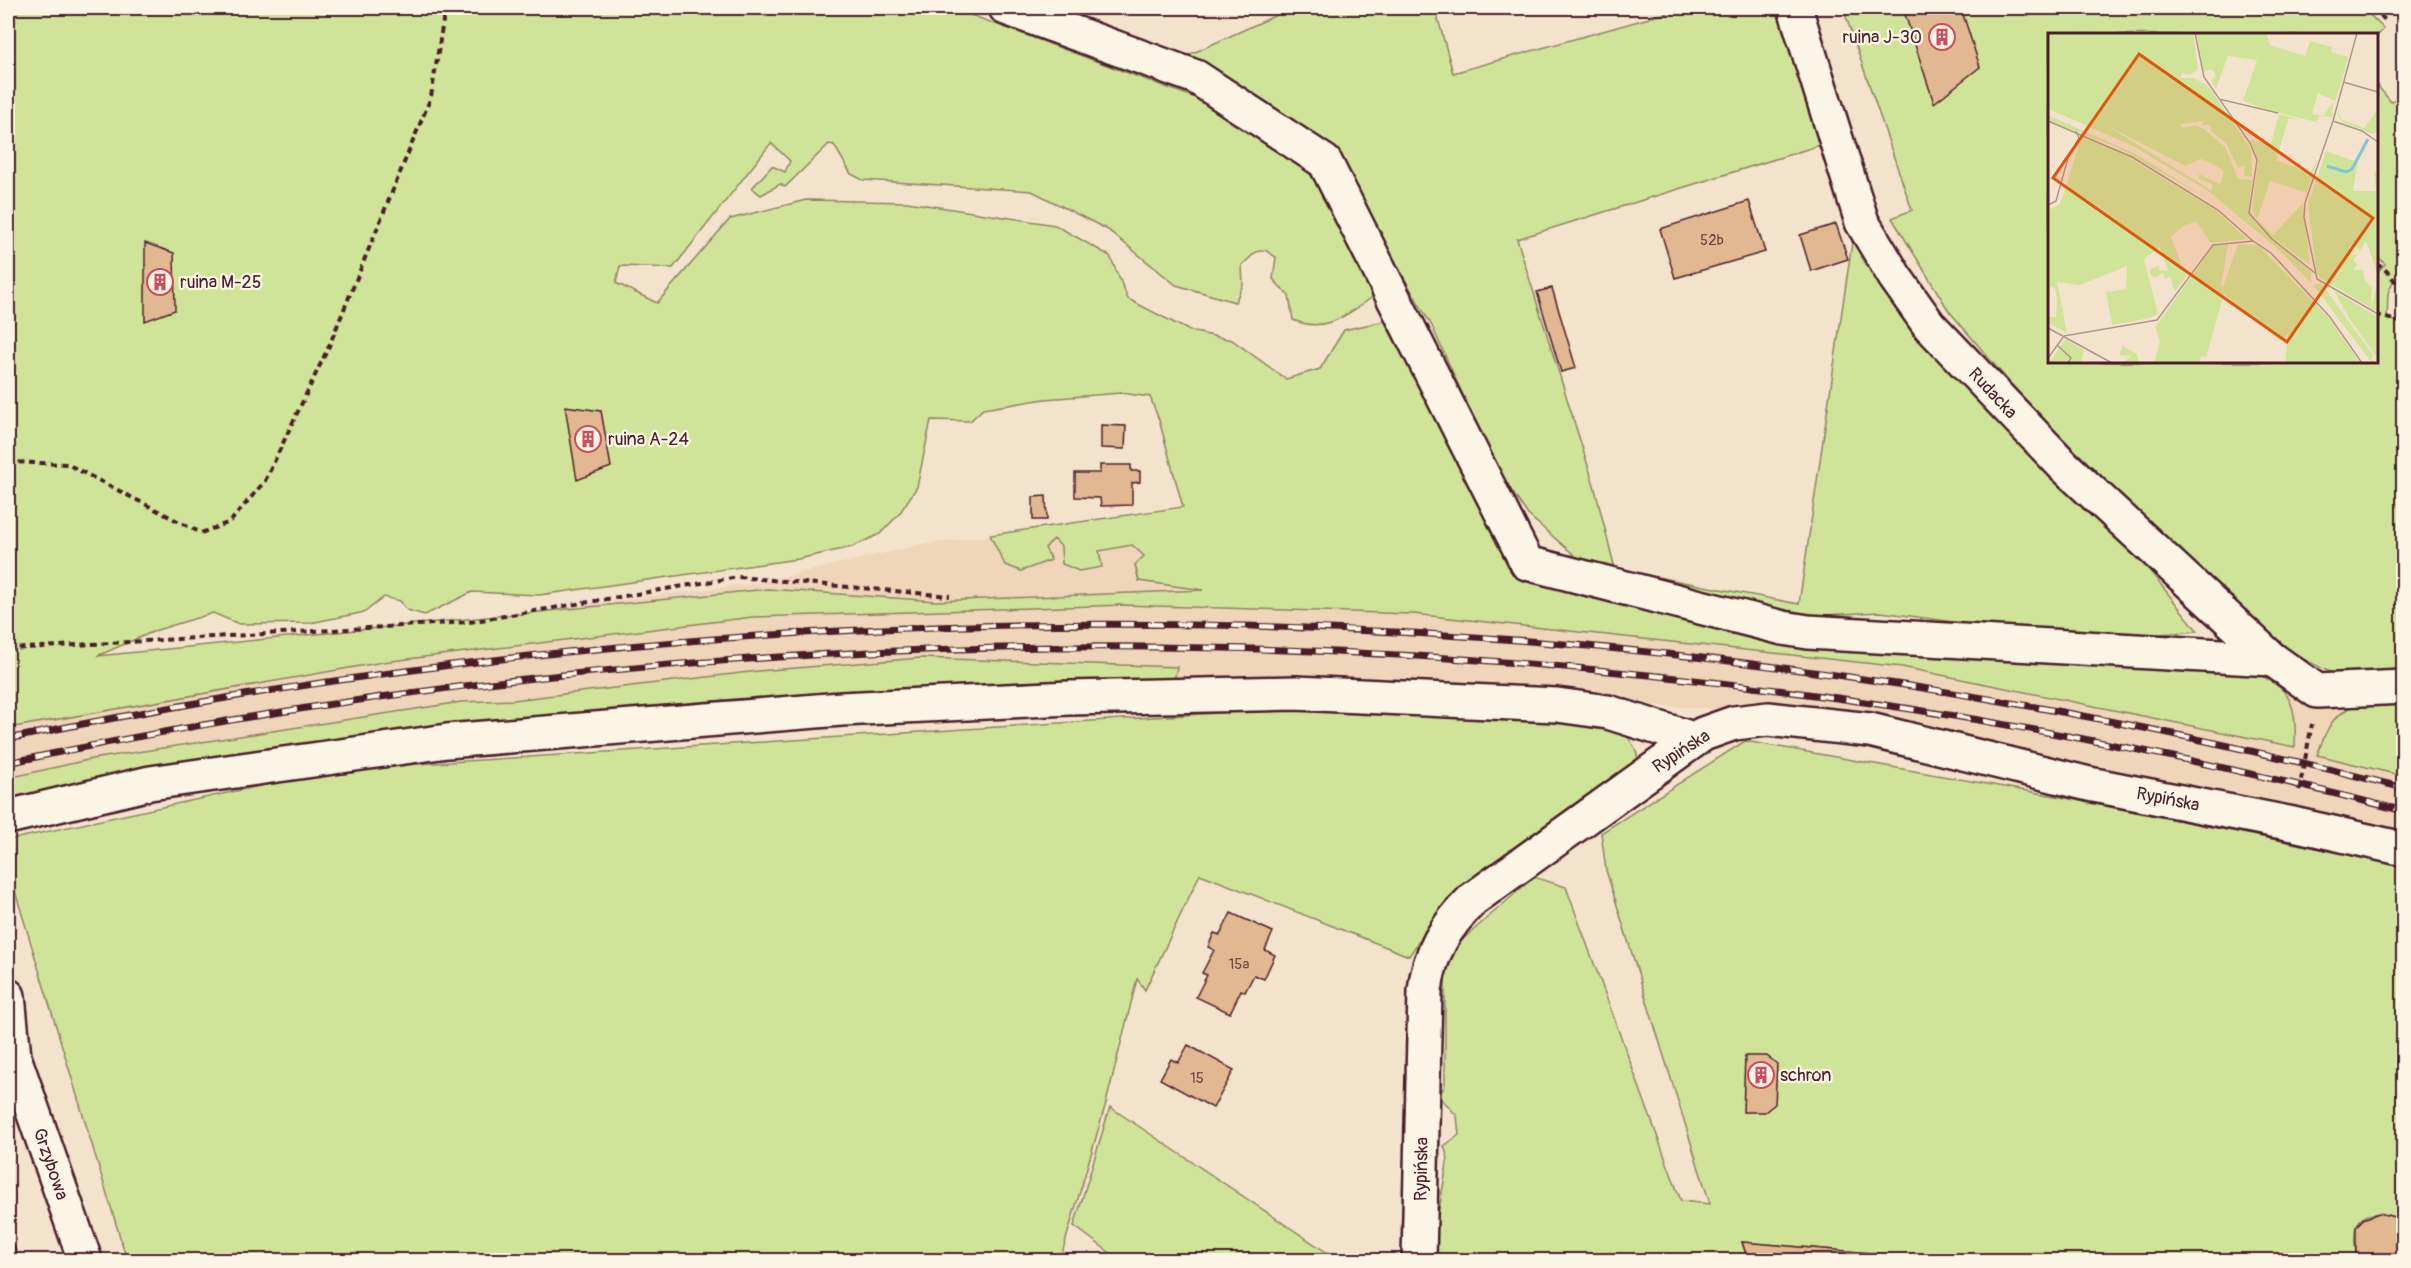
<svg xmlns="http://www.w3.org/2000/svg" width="2411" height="1268" viewBox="0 0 2411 1268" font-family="Pangolin,sans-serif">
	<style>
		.built { fill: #efd6bb }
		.green { fill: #d0e499; stroke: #8d8262; stroke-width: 1.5; fill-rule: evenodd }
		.building { fill: #e2b892; stroke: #4a1f2b; stroke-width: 1.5 }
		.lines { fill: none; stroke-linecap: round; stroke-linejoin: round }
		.minor-casing { stroke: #4a1f2b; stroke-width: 38 }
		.path { stroke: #4a1f2b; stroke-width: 4; stroke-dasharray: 6 4.5; stroke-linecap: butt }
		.minor { stroke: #fcf5e5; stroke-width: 33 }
		.rail-casing { stroke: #4a1f2b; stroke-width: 7 }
		.rail { stroke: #fcf5e5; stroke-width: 4.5; stroke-dasharray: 14; stroke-linecap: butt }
		.labels { text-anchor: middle; stroke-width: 4.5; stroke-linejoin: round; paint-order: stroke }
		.number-label { font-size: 15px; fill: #704545 }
		.poi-label { font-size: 18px; fill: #4a1f2b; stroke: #fcf5e5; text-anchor: start }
		.street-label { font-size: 18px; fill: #4a1f2b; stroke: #fcf5e5 }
		.inset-river { fill: none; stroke: #7ac8d8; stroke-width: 3 }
		.inset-road { fill: none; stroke: #b0958c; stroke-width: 1.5 }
		.view { fill: #e0560e; fill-opacity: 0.15; stroke: #e0560e; stroke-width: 3 }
		.inset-edge { fill: none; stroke: #4a1f2b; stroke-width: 3 }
	</style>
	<rect width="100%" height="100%" fill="#f4e3cc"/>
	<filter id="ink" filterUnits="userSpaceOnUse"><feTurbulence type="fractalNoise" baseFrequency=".0167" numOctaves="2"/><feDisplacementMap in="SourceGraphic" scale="12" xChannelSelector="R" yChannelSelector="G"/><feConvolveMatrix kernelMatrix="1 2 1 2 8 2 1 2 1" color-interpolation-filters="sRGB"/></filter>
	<g filter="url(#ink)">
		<!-- built -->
		<path class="built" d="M1182,510l154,86 846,46 89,-12 61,56 71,20v206l-164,-38 -134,-81 3,-26 -363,-58h-39l-415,-29 -611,37 -672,86v-102l119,-26 422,-66 212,-27 157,-37z"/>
		<!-- green -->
		<path class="green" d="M8,8h944l284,105 74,61 51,74 13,48c-26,18 -48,38 -81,24l-4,-24 -16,-17 3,-22 -11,-7 -9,2 -14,13 1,20 -8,17 -59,-17 -68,-55 -76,-39 -169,-11 -12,-6 -17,-29 -5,-1 -44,43 -5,-3 -19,11 -9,-7 20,-22 13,6 5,-11 -19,-18 -98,125 -53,-2 -4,17 41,20 73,-84 76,-19 101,2 148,23 55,31 18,43 62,32 42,9 54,39 34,-10 24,-39 40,-9 114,209 127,72 616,64c47,21 56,29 54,81l-393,-80 -489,-53 -289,-9 -371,12 -370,45 -375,66zM1121,393l29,4 9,23 24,87 -193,28 15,30 16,6 30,-11 -6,-12 9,-9 7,7 1,18 17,7 23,-4 -3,-16 33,-6 12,11 -9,9 4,16 64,9 -267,11 -168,-12 -671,67 60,-26 56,-17 26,11 71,-1 55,-11 19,-15 16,4 7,9 18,5 47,-23 67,3 259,-36 54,-12 28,-13 19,-20 18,-27 14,-67 39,1 13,-12 62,-10z
			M1292,8h143l18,65 232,-65h102l40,135 -310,96 77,246 21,84 184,35 54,-368 288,324 57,71 -113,9 -204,-28 -97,5 -198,-52 -58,-50 -34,-50 -62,-139 -92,-158 -67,-62 -91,-48z
			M1843,8h520l21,21 -7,7 -327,-2v328h326l1,-90 8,-8 -8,-8v-171l14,17 12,-10v197l-9,-10 -6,14 -1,26 17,4 -1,351 -14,2 -59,-4 -62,-30 -101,-103 -135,-130 -83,-98 -57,-93 20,-8z
			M921,658l256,9 -4,19 -494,18 -164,15 -507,91v-32l84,-19 369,-57 52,-2 245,-29z
			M2363,700l40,2v74l-86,-21c13,-34 14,-38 46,-55z
			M1295,708l300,8c20,12 41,19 43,45l-13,17 -178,121 -38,57 -209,-82 -55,116 -8,-11 -31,124 -46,157h-933l-119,-392v-28l331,-71z
			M1745,741l310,55 348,69v360c-9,-13 -40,-18 -47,2 -3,9 0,24 0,33h-404l-210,-18 6,18h-313v-27l13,-75 -4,-12 15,-11 -2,-19 -18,-20 6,-11v-130l89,-78 32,10 115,314 29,3 -104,-334 -5,-37z
			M1110,1107l228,153h-218l-46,-34z"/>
		<!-- building -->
		<path class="building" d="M1903,8h58l19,59 -46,36z
			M1749,201l16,51 -90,26 -15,-49z
			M1836,224l12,35 -37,12 -11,-36z
			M145,243l29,10 1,57 -30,11z
			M1552,288l24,80 -15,4 -24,-80z
			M565,406l36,5 10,56 -34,13z
			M1101,425l25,1 -1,23 -24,-1z
			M1100,465h31v6h9v11l-8,1v22l-31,1 -1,-8 -25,-1v-24h25z
			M1046,496l1,24h-14v-23z
			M1231,913l42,19 -8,18 10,5 -11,24 -10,-4 -9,17 -4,-2 -11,23 -34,-16 11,-22 -5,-2 12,-23 -6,-3 6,-14 6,2z
			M1188,1045l46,25 -21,38 -53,-29 11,-20 7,4z
			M1745,1056h22l10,8 -2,40 -10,8h-22z
			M2379,1213l19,5 6,7v35h-48v-33l7,-8z
			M1742,1242l210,18h-204z
			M14,1246l5,14h-11v-12z"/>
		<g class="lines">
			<defs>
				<path id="minor" d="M1006,8l190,69 129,85 202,401 256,65 25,4 464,27
					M1795,8l67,214 33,55 34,48 134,140 209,194 45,32 87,-4
					M8,817l142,-34 297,-42 394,-32 228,-11 227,-5 261,12 51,7 85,27
					M8,996l6,61 71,203
					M1419,1260l6,-269c4,-39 21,-65 48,-92l230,-165 31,-11 34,-4 102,11 219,54 204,40 111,25"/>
			</defs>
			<!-- minor casing -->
			<use href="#minor" class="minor-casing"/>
			<!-- path -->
			<path class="path" d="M2373,8l12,12
				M2376,264c13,5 17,18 28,26
				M2376,315l24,7 4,-2
				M8,462l59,2 134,69 29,-11 35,-41 64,-135 102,-249 14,-89
				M8,649l461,-27 269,-45 212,19
				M2299,790l13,-66"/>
			<!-- minor -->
			<use href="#minor" class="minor"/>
			<defs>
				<path id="rail" d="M8,739c793,-166 1610,-154 2396,49
					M8,763c787,-169 1615,-154 2396,48"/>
			</defs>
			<!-- rail casing -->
			<use href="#rail" class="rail-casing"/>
			<!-- rail -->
			<use href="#rail" class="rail"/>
		</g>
	</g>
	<!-- icons -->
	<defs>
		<symbol id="building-ring" viewBox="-11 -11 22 22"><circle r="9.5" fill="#fcf5e5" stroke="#d1495b" stroke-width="1.5"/><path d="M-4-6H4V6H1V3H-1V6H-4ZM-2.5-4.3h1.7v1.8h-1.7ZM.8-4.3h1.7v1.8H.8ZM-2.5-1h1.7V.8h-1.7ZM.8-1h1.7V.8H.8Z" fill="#d1495b"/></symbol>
	</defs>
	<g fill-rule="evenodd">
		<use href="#building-ring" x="1927" y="22" width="30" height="30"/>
		<use href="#building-ring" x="145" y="267" width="30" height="30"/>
		<use href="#building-ring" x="573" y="424" width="30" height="30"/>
		<use href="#building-ring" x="1746" y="1060" width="30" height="30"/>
	</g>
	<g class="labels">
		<!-- number labels -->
		<g class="number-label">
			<text x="1712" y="245">52b</text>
			<text x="1239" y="969">15a</text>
			<text x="1197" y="1083">15</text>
		</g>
		<!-- poi labels -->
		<g class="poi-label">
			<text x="1922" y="43" text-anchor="end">ruina J-30</text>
			<text x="180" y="288">ruina M-25</text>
			<text x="608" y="445">ruina A-24</text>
			<text x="1780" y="1081">schron</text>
		</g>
		<!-- street labels -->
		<g class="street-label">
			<text transform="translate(1993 393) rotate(47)" y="6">Rudacka</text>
			<text transform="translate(1681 751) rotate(-33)" y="6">Rypińska</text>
			<text transform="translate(2168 799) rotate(11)" y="6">Rypińska</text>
			<text transform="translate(51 1164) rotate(71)" y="6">Grzybowa</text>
			<text transform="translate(1421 1169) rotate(-89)" y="6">Rypińska</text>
		</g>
	</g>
	<!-- overview -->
	<g transform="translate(2048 33)">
		<rect width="330" height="330" fill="#f4e3cc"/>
		<path d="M0,0h145l5,36 -8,6 -8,-2 -2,5h14l14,8 43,63 1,28 -8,-2 1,-10 -7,3 -12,-25 -15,-12 -1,-6h-10l4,-4 -24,3 2,4 13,-3 9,4 22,19 12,31 14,1 -3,28 7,15 55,49v11l-33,-34 -71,-59 -76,-45 -83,-36zM58,92l79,41 16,-7 12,5 11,7 -4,13 -21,-10v5l13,5v7zM148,0h70l4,12 35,11 5,-15 22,6 -1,5 17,5 -8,30 -5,14 -17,-8 -6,21 11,2 10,-14 -1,15 -13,-1 -3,6 -57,-14 -16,-8 14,-40 -29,-4 -12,33 -5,-9 5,-4 -4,-7 -8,3zM292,71l-2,9 4,7 22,8 14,-19v22l-6,3 -30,-12 -5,-8zM231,81l29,8 -19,-4 -13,42 34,13 8,-14 -11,34 -37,-12 -13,38 16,16 30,-32 7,62 -40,-29 -15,-19 -3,-9 6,-46 -8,-22 21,4zM0,82l88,39 72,45 -92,-52 -68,-26zM34,103l38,16 97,59 30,28 -36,4 -15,-22 -14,6 -11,10 15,39 -11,16 -5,-15 -5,2 -2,-6 -8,5 -5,-4v-5l9,-3v4l9,1 -8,-24 -16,12 14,55 -8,4 -38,7 -6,-33 20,-3 1,-23 -47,19 -23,-3 10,51 -19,-10v-13v7h8l1,-18 -2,-11 -7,-2v-76l12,-6zM278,118l32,11 -5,29h23l-2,-20 4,2v102l-12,-34 -6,10 -8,-6 -3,3 3,7 6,-1 -5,5 4,6 -4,5h10l2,10 7,7 -1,20 7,-25v30l-58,-34 -4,-7 -8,-67zM180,211l-7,42 2,1 15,-43 20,1 71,73 31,45h-75l3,-29 -8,7 -56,-47 -18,63 -5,-1 -2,7h-45l6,-22 -5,-14 59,-82zM273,250l52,72 -2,4 5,4h-4l-59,-78zM286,258l44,26v42l-27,-38zM17,306l19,11 -3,13 -31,-1zM75,313l14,8 2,9h-17l9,-7 -12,-1z" fill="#d0e499" fill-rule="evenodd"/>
		<path class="inset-river" d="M279,133l19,6 6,-3 16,-30"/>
		<path class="inset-road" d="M147,0l9,44 46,66 7,17 -8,53 23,26 43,34M309,0l-24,88 -28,82 -1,14 13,62 61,35M295,49l35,10M171,66l59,14M0,88l84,36 86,53 35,31M285,88l29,10 16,11M0,172l8,-4 12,-43 11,-20 -3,-7M0,295l64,35M16,303l93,-16 56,-75 40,-4 18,12 59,64 32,46M9,312l14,13 -3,5M0,325l16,-22"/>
		<path class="view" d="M91,21l234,164 -86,124 -234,-164z"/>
		<rect width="330" height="330" class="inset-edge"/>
	</g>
	<!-- margin -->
	<rect width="2411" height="1268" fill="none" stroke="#fcf5e5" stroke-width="30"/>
	<rect x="15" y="15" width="2381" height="1238" fill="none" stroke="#4a1f2b" stroke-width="2" filter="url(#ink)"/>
</svg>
